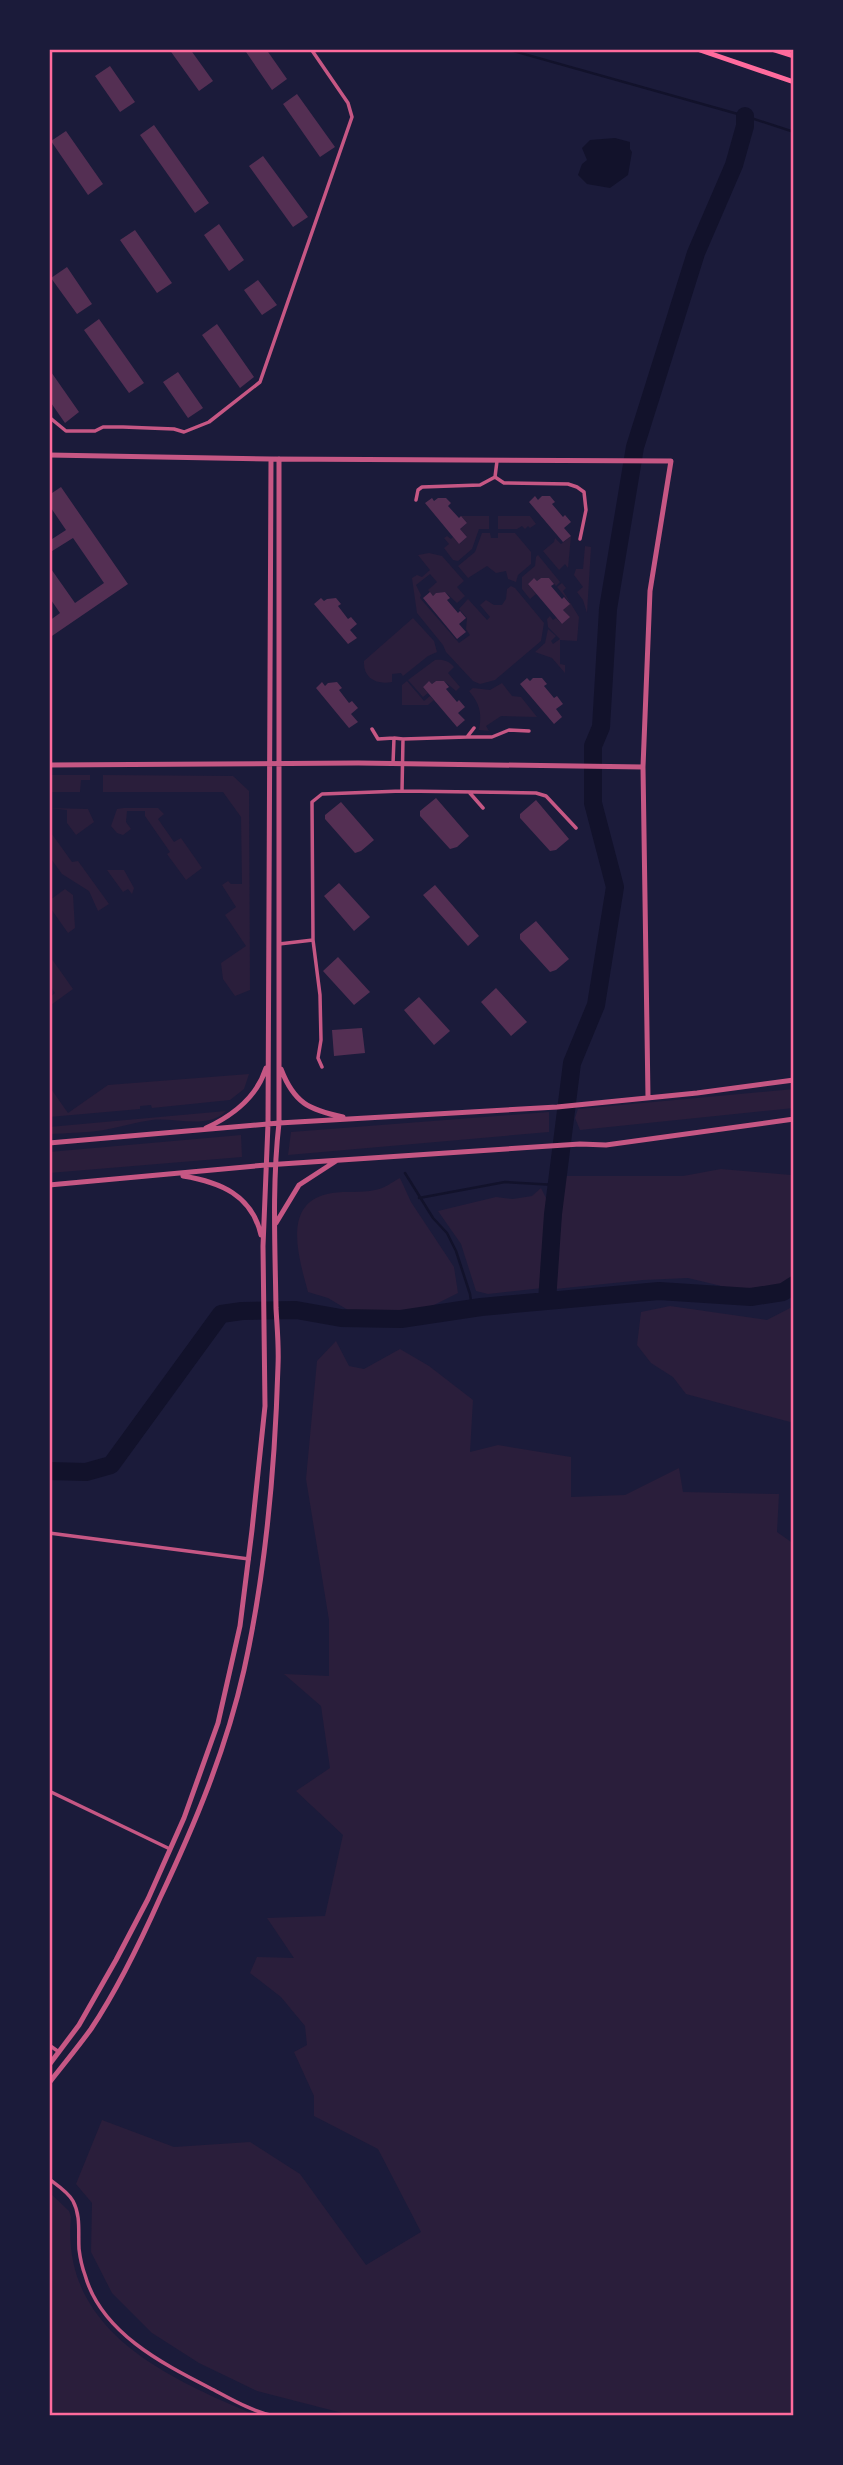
<svg xmlns="http://www.w3.org/2000/svg" width="843" height="2465" viewBox="0 0 843 2465" font-family="Cabin,sans-serif">
	<style>
		.green { fill: #2a1e3b }
		.water { fill: #12122b }
		.lines { fill: none; stroke-linecap: round; stroke-linejoin: round }
		.stream { stroke: #12122b; stroke-width: 2.5 }
		.river { stroke: #12122b; stroke-width: 18 }
		.building { fill: #542f53 }
		.minor { stroke: #c65784; stroke-width: 3.5 }
		.tertiary { stroke: #c65784; stroke-width: 5 }
		.secondary { stroke: #ff6b9d; stroke-width: 5 }
		.neatline { fill: none; stroke: #ff6b9d; stroke-width: 2.5 }
	</style>
	<rect width="100%" height="100%" fill="#1b1b3a"/>
	<!-- green -->
	<path class="green" d="M461,516h28v13h-10l-7,20 -14,12 -5,-1 -9,-12 5,-4 -5,-6 3,-2 4,3 2,-2 6,7 8,-7 -7,-8 7,-6z
		M498,516h32l6,8 -6,4 -2,-2 -3,3 -3,-3 -5,3h-19z
		M482,533h8l1,5h7v-5h17l16,19v12l-13,11 -2,7 -8,-3 -2,-8 -10,2 -9,-7 -19,12 -10,-12 17,-14z
		M571,536l-3,32 -3,-4 -6,6 -16,-19 11,-9 1,-4 6,6z
		M585,546l6,1 -4,66 -4,-13 -6,-8 6,-5 -9,-12 2,-6h7z
		M429,553l13,3 22,25 -7,6 8,9 -8,7 -12,-11 -9,1 -3,3 -5,-6 9,-8 -7,-8 -14,11 5,10 -1,3 39,45 11,-8 -4,-6 1,-11 -8,-9 9,-10 19,21 3,-3 -10,-12 6,-5 8,5h8l4,-6 1,-10 4,-3 4,2 29,35 -3,18 -46,39 -15,4 -7,-3 -27,-29 -3,-7 -26,-32 -5,-35 5,-3 5,2 8,-7 -12,-15z
		M538,555l22,27 -4,4 -7,-8h-8l-4,3 -3,-3 -6,6 8,10 -6,5 -8,-10v-12l13,-11 1,-9z
		M562,583l4,5 -3,3 16,26 -2,24 -17,-1v24l5,1v8l-13,-15 -17,-6 10,-9 3,-14 8,7 -5,5 2,3 7,-5 -12,-12 -1,-8 3,-3 3,4 3,-2 6,6 7,-7 -6,-7 7,-7 -13,-16z
		M413,618l21,23 3,11 -9,4 -25,20 -2,-3 -9,1v8c-16,3 -29,-4 -28,-21z
		M435,660c8,-1 14,1 19,7l-6,6 12,14 -4,4 -12,-10h-8l-4,3 -3,-3 -6,6 5,6 -5,4 -15,-17z
		M407,681l17,20 6,-5 4,4 -6,5h-26v-20z
		M502,683l10,13 9,1 16,20 -36,-1 -15,10 3,5 -10,-1c3,-17 1,-26 -10,-39l4,-3 17,2z
		M49,775h41v5h-9l-1,12h-31z
		M103,775l130,1 16,15 1,199 -15,6 -12,-17 -2,-16 25,-17 -21,-31 11,-8 -14,-22 6,-4 3,3h11l-1,-67 -18,-25h-120z
		M49,808l39,1 6,13 -18,13 -9,-12v-13z
		M124,808h34l6,6 -6,5 16,23 7,-4 21,30 -16,12 -19,-26 3,-2 -25,-36v-5h-18l-1,11 5,7 -8,6 -6,-2 -6,-7 6,-17z
		M49,830l23,32 6,-1 31,43 -11,7 -9,-20 -27,-17 -13,-18z
		M107,870h17l10,18 -2,6 -4,-5 -5,3z
		M65,889l8,6 2,33 -7,5 -19,-27 2,-1 -1,-5z
		M49,955l24,34 -22,16 -2,-7 6,-5 -6,-9z
		M249,1074l-5,15 -14,11 -78,8 -1,-3 -11,1v3l-91,8v-31l19,27 40,-28z
		M794,1089v19l-214,22 -5,-12 3,-9z
		M226,1111c-18,19 -52,6 -74,9 -16,2 -32,7 -48,10 -18,3 -37,3 -55,4v-7z
		M549,1112v20l-261,23 3,-23z
		M241,1135l1,22 -193,16v-21z
		M721,1169l70,6 1,9h2v94l-11,8 -49,3 -46,-11 -45,2 -88,9 10,-113h118z
		M400,1178l11,24 43,65 4,26 -38,19 -39,2 -33,-4 -20,-12 -20,-6c-9,-34 -28,-91 24,-99 14,-2 29,0 43,-3 9,-1 17,-8 25,-12z
		M541,1188l5,10 1,10 -4,80 -55,6 -12,-3 -15,-47 -23,-33 58,-14 17,2 19,-3z
		M670,1306l97,14 27,-14v117l-108,-29 -13,-17 -22,-14 -14,-18 4,-33z
		M336,1341l13,25 15,3 36,-20 29,17 44,34 -3,52 28,-7 73,12v40l54,-2 54,-27 4,24 96,2 -2,38 17,12v872h-440l-97,-25 -58,-28 -47,-30 -40,-40 -21,-41 1,-49 -16,-19 26,-64 72,27 76,-5 50,32 66,91 55,-33 -43,-83 -64,-33v-20l-20,-44 13,-7 -2,-19 -24,-29 -31,-24 7,-16 37,1 -27,-40 58,-2 18,-81 -47,-44 34,-23 -9,-62 -37,-32 45,2v-56l-23,-141 11,-118z
		M49,2192l20,19 2,6c-11,115 99,162 187,199h-209z"/>
	<!-- water -->
	<path class="water" d="M615,138l15,4v7l2,3 -4,23 -18,13 -23,-4 -9,-9 4,-11 5,-4 -5,-12 8,-8z"/>
	<g class="lines">
		<!-- stream -->
		<path class="stream" d="M506,49l239,67 49,16
			M405,1173l28,45 14,15 9,18 14,43 2,14
			M419,1198l86,-16 51,3"/>
		<!-- river -->
		<path class="river" d="M547,1301l6,-87 19,-151 24,-58 19,-118 -22,-84v-57l8,-19 7,-118 27,-162 61,-194 38,-88 11,-39v-10
			M49,1471l37,1 25,-7 110,-151 21,-3 54,-1 45,8 60,1 80,-12 178,-16 92,6 32,-5 11,-7"/>
	</g>
	<!-- building -->
	<path class="building" d="M169,49h21l23,32 -14,10z
		M244,49h22l21,30 -15,11z
		M110,66l25,36 -15,10 -25,-36z
		M297,94l38,53 -15,10 -37,-53z
		M154,125l55,78 -14,10 -55,-78z
		M66,131l37,53 -15,11 -37,-54z
		M263,156l45,61 -15,10 -44,-61z
		M219,224l25,36 -15,11 -25,-36z
		M135,230l37,53 -15,10 -37,-53z
		M67,267l25,37 -15,10 -26,-36z
		M258,280l19,25 -15,10 -18,-25z
		M99,319l45,64 -15,10 -45,-63z
		M217,324l37,53 -14,11 -38,-53z
		M49,369l30,43 -14,11 -16,-23z
		M178,372l25,36 -15,10 -25,-36z
		M61,487l67,97 -79,54v-17l11,-8 -11,-16v-31l26,37 29,-20 -31,-45 -24,15v-12l17,-11 -17,-25v-10z
		M535,496l3,4 4,-4h8l5,6 -3,2 11,13 2,-2 6,7 -7,6 7,8 -8,6 -34,-40z
		M432,498l2,3 4,-3h8l5,5 -3,3 11,12 2,-2 6,7 -7,6 7,8 -8,7 -34,-41z
		M534,578l3,3 4,-3h8l5,6 -3,2 11,13 2,-2 6,7 -7,6 7,7 -8,7 -34,-40z
		M430,592l3,4 3,-3 9,-1 5,6 -3,2 11,13 2,-2 6,7 -7,6 7,8 -9,7 -34,-41z
		M321,598l3,3 3,-2 9,-1 5,6 -3,2 10,13 3,-2 6,7 -7,6 7,8 -9,6 -34,-40z
		M527,678l3,3 3,-3h9l5,6 -3,2 10,12 3,-2 6,8 -7,5 6,8 -8,7 -34,-40z
		M429,681l3,3 4,-3h8l5,6 -3,2 11,13 2,-2 6,7 -7,6 7,7 -8,7 -34,-40z
		M322,682l3,4 3,-3 9,-1 5,6 -3,2 10,13 3,-2 6,7 -7,6 7,8 -9,6 -33,-40z
		M436,798l33,38 -12,11 -7,2 -30,-33v-5z
		M536,800l33,39 -13,11 -6,1 -30,-33v-4z
		M341,802l33,38 -13,11 -6,2 -30,-34v-4z
		M339,883l31,34 -16,14 -30,-35z
		M435,885l44,51 -11,10 -45,-51z
		M536,921l33,38 -13,11 -6,2 -30,-33v-5z
		M338,957l32,35 -16,13 -31,-34z
		M496,988l31,34 -16,14 -30,-34z
		M419,997l31,34 -16,14 -30,-35z
		M362,1028l3,25 -31,3 -2,-26z"/>
	<g class="lines">
		<!-- minor -->
		<path class="minor" d="M49,417l17,14h29l8,-4h20l51,2 10,3 25,-10 51,-40 92,-265 -4,-14 -37,-54
			M497,461l-2,16 9,6 64,1 9,3 7,5 2,18 -6,29
			M416,500l2,-10 4,-3 58,-2 15,-8
			M372,729l6,10 16,-1
			M467,737h25l17,-7 20,1
			M403,739l64,-2 7,-9
			M402,791l134,2 10,3 30,32
			M469,792l14,16
			M313,940l-1,-138 10,-8 80,-3 1,-52 -9,-1 -1,26
			M279,944l34,-4 7,55 1,45 -3,18 4,9
			M49,1533l200,26
			M49,1791l121,58
			M49,2045l10,7
			M49,2179c8,6 19,13 24,22 8,15 5,31 6,48 1,8 3,18 6,26 16,57 76,88 125,113 21,11 41,23 64,28"/>
		<!-- tertiary -->
		<path class="tertiary" d="M49,455l222,4 400,2 -21,130 -7,176 5,330
			M49,765l309,-2 285,4
			M281,1069c13,34 28,41 62,48
			M206,1128c26,-12 51,-31 60,-60
			M49,1143l230,-20 278,-16 140,-14 97,-13
			M183,1176c37,6 69,19 78,59
			M49,1185l217,-20 314,-21 26,1 188,-26
			M276,1223l23,-38 37,-24
			M49,2065l30,-40 37,-65 32,-61 36,-81 34,-95 22,-97 12,-96 13,-124 -2,-160 5,-122 3,-665
			M49,2083c14,-18 29,-36 42,-54 28,-42 49,-86 69,-131 35,-74 66,-148 84,-228 22,-99 31,-203 34,-304 1,-20 -1,-39 -2,-58 -1,-62 -4,-124 3,-185v-664"/>
		<!-- secondary -->
		<path class="secondary" d="M697,49l97,33
			M772,49l22,7"/>
	</g>
	<!-- border -->
	<rect width="843" height="2465" fill="none" stroke="#1b1b3a" stroke-width="102"/>
	<rect x="51" y="51" width="741" height="2363" class="neatline"/>
</svg>
